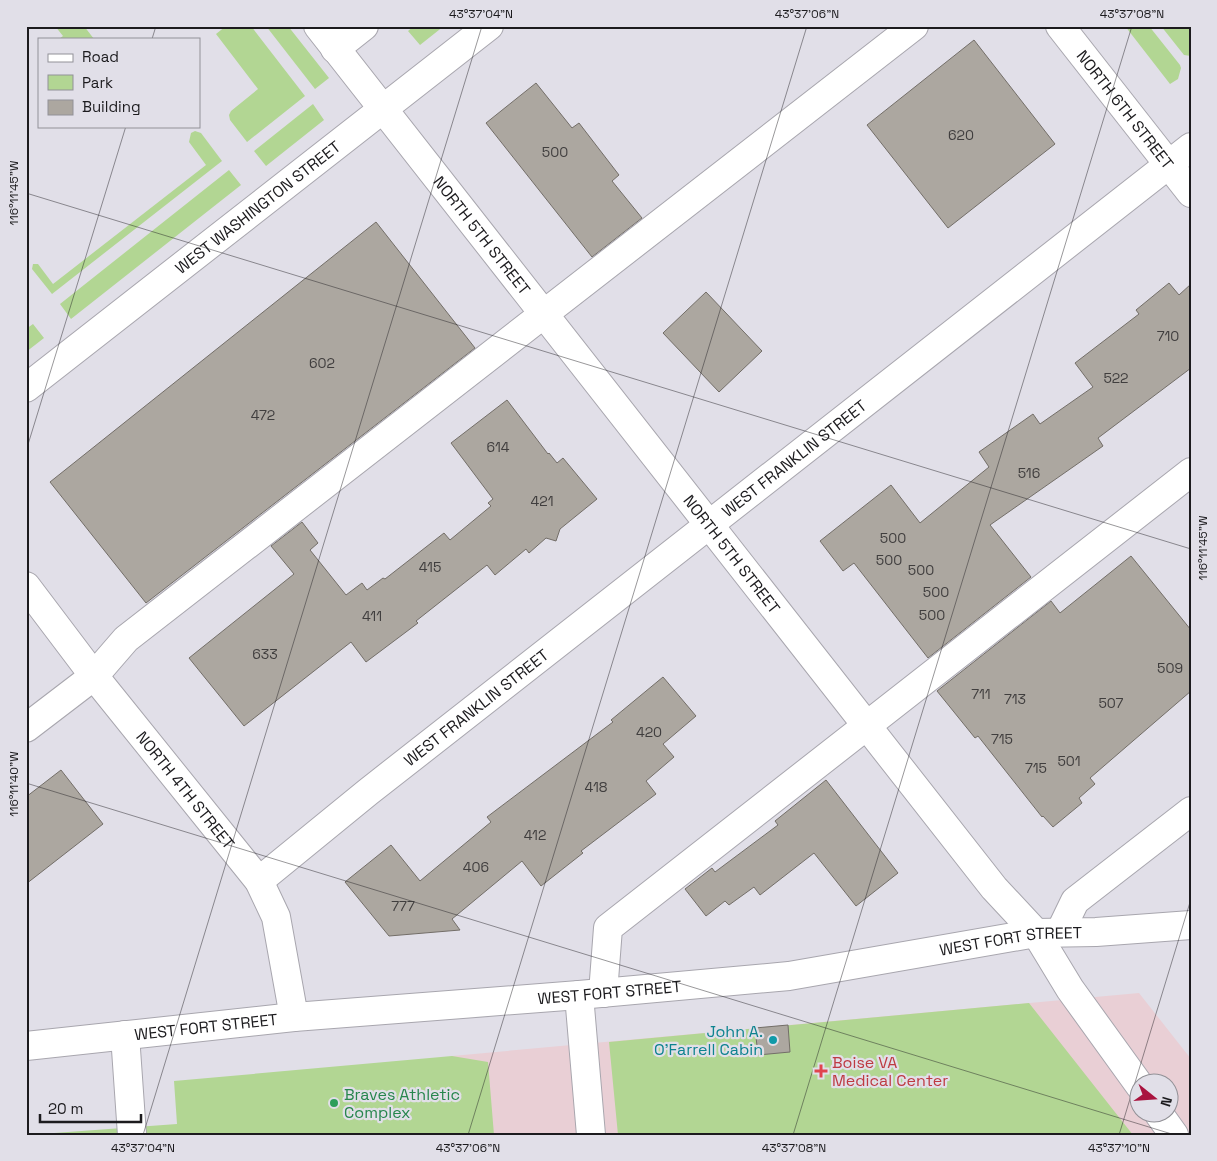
<svg xmlns="http://www.w3.org/2000/svg" width="1217" height="1161" viewBox="0 0 1217 1161" font-family="'Space Grotesk',sans-serif">
	<style>
		.commercial { fill: #e9cfd5; fill-rule: evenodd }
		.green { fill: #b2d693 }
		.building { fill: #aca7a0; stroke: #736e68 }
		.lines { fill: none; stroke-linecap: round; stroke-linejoin: round }
		.minor-casing { stroke: #a8a6ae; stroke-width: 30 }
		.minor { stroke: #fff; stroke-width: 28 }
		.ticks { fill: none; stroke: #1c1b1e; stroke-width: 1; stroke-opacity: 0.45 }
		.culture-dot { fill: #0f9aa8; stroke: #e1dfe8; stroke-width: 2 }
		.health-dot { fill: #e0444e; stroke: #e1dfe8; stroke-width: 2 }
		.leisure-dot { fill: #2e9e5b; stroke: #e1dfe8; stroke-width: 2 }
		.labels { text-anchor: middle; stroke-width: 4.5; stroke-linejoin: round; paint-order: stroke }
		.number-label { font-size: 14px; fill: #403e3e }
		.street-label { font-size: 16px; fill: #1c1b1e; stroke: #e1dfe8 }
		.culture-label { font-size: 16px; fill: #0d838f; stroke: #e1dfe8; text-anchor: end }
		.health-label { font-size: 16px; fill: #be3a42; stroke: #e1dfe8; text-anchor: start }
		.leisure-label { font-size: 16px; fill: #27864d; stroke: #e1dfe8; text-anchor: start }
		.neatline { fill: none; stroke: #1c1b1e; stroke-width: 2 }
		.ticks-label { font-size: 12px; text-anchor: middle; fill: #1c1b1e }
	</style>
	<rect width="100%" height="100%" fill="#e1dfe8"/>
	<!-- commercial -->
	<path class="commercial" d="M1139,993l52,66v76h-748l9,-79zM1140,1084h30v30h-30z"/>
	<!-- green -->
	<path class="green" d="M55,26h29l10,13h-35l4,-3z
		M226,26h25l54,70 -58,46 -17,-22 -1,-5 2,-4 27,-22 -42,-55z
		M266,26h22l41,52 -14,11z
		M414,26h30l-24,19 -12,-14z
		M1125,26h24l31,39 1,3 -3,11 -8,5z
		M1161,26h30v30l-7,-1z
		M313,104l11,16 -58,46 -12,-15z
		M195,131l6,2 21,28 -170,133 -20,-25 1,-5h5l15,20 153,-119 -17,-23 2,-9z
		M229,170l12,15 -170,134 -11,-15z
		M33,324l11,14 -18,14v-23z
		M1029,1003l104,132h-515l-9,-93z
		M452,1056l36,6 6,73h-467l150,-11 -3,-43z"/>
	<!-- building -->
	<path class="building" d="M974,40l81,104 -107,84 -81,-103z
		M536,83l36,45 7,-5 40,52 -7,6 30,37 -50,39 -106,-134z
		M376,222l99,126 -329,255 -96,-121z
		M1169,283l10,12 12,-11v84l-93,70 5,8 -113,79 41,52 -103,81 -74,-95 -11,8 -23,-30 71,-56 29,38 69,-56 -10,-15 54,-38 7,10 53,-37 -18,-24 64,-49 -3,-4z
		M706,292l56,59 -43,41 -56,-59z
		M507,400l41,54 1,-1 8,10 6,-5 34,41 -37,30 -4,12 -10,-3 -17,15 -3,-4 -31,26 -8,-10 -71,56 2,2 -52,39 -15,-20 -107,84 -55,-68 105,-84 -23,-28 31,-24 16,21 -8,7 36,45 16,-12 5,7 16,-12 2,1 59,-46 6,7 41,-34 -3,-3 5,-4 -42,-56z
		M1131,556l60,74v61l-101,87 5,6 -16,14 3,5 -29,24 -10,-11 -1,1 -64,-81 -3,2 -38,-47 114,-90 9,12z
		M663,677l33,39 -33,28 11,13 -28,24 10,13 -75,57 2,2 -42,33 -19,-25 -70,58 8,11 -71,6 -44,-54 46,-37 29,36 71,-59 -4,-5 126,-95 -2,-2z
		M61,770l42,54 -77,60v-87z
		M826,780l72,93 -42,33 -42,-53 -54,42 -6,-8 -25,18 -4,-4 -19,15 -21,-27 27,-21 3,4 63,-47 -3,-4z
		M788,1025l2,27 -32,3 -3,-27z"/>
	<g class="lines">
		<defs>
			<g id="minor">
				<path id="s1" d="M318,26l676,862 42,45 34,56 70,97"/>
				<path id="s2" d="M1060,26l131,167"/>
				<path d="M335,49l29,-23"/>
				<path id="s3" d="M26,388l463,-362"/>
				<path id="s4" d="M26,586l68,90 165,205 17,36 18,100"/>
				<path d="M26,728l68,-52 32,-37 788,-613"/>
				<path id="s5" d="M259,881l109,-89 823,-645"/>
				<path d="M1060,932l15,-31 116,-90"/>
				<path d="M603,993l5,-65 583,-456"/>
				<path d="M579,995l12,140"/>
				<path d="M125,1035l7,100"/>
				<path id="s6" d="M26,1046l268,-29 285,-22 210,-19 247,-43 60,-1 95,-7"/>
				<path d="M1159,1114l15,21"/>
			</g>
		</defs>
		<!-- minor casing -->
		<use href="#minor" class="minor-casing"/>
		<!-- minor -->
		<use href="#minor" class="minor"/>
	</g>
	<!-- ticks -->
	<path class="ticks" d="M152,39l4,-13M26,193l1165,356M26,451l100,-325M26,783l1149,352M143,1135l339,-1109M468,1135l339,-1109M793,1135l339,-1109M1119,1135l72,-236"/>
	<!-- markers -->
	<circle class="culture-dot" cx="773" cy="1040" r="5"/>
	<path class="health-dot" d="M818.5 1063.5h5v5h5v5h-5v5h-5v-5h-5v-5h5z"/>
	<circle class="leisure-dot" cx="334" cy="1103" r="5"/>
	<g class="labels">
		<!-- number labels -->
		<g class="number-label">
			<text x="961" y="140">620</text>
			<text x="555" y="157">500</text>
			<text x="1168" y="341">710</text>
			<text x="322" y="368">602</text>
			<text x="1116" y="383">522</text>
			<text x="263" y="420">472</text>
			<text x="498" y="452">614</text>
			<text x="1029" y="478">516</text>
			<text x="542" y="506">421</text>
			<text x="893" y="543">500</text>
			<text x="889" y="565">500</text>
			<text x="430" y="572">415</text>
			<text x="921" y="575">500</text>
			<text x="936" y="597">500</text>
			<text x="932" y="620">500</text>
			<text x="372" y="621">411</text>
			<text x="265" y="659">633</text>
			<text x="1170" y="673">509</text>
			<text x="981" y="699">711</text>
			<text x="1015" y="704">713</text>
			<text x="1111" y="708">507</text>
			<text x="649" y="737">420</text>
			<text x="1002" y="744">715</text>
			<text x="1069" y="766">501</text>
			<text x="1036" y="773">715</text>
			<text x="596" y="792">418</text>
			<text x="535" y="840">412</text>
			<text x="476" y="872">406</text>
			<text x="403" y="911">777</text>
		</g>
		<!-- street labels -->
		<g class="street-label">
			<text dy="6" stroke="none"><textPath href="#s2" startOffset="106">NORTH 6TH STREET</textPath></text>
			<text dy="6" stroke="none"><textPath href="#s3" startOffset="294">WEST WASHINGTON STREET</textPath></text>
			<text dy="6" stroke="none"><textPath href="#s1" startOffset="266">NORTH 5TH STREET</textPath></text>
			<text dy="6" stroke="none"><textPath href="#s5" startOffset="682">WEST FRANKLIN STREET</textPath></text>
			<text dy="6" stroke="none"><textPath href="#s1" startOffset="671">NORTH 5TH STREET</textPath></text>
			<text dy="6" stroke="none"><textPath href="#s5" startOffset="278">WEST FRANKLIN STREET</textPath></text>
			<text dy="6" stroke="none"><textPath href="#s4" startOffset="259">NORTH 4TH STREET</textPath></text>
			<text dy="6" stroke="none"><textPath href="#s6" startOffset="991">WEST FORT STREET</textPath></text>
			<text dy="6" stroke="none"><textPath href="#s6" startOffset="586">WEST FORT STREET</textPath></text>
			<text dy="6" stroke="none"><textPath href="#s6" startOffset="181">WEST FORT STREET</textPath></text>
		</g>
		<!-- culture labels -->
		<g class="culture-label">
			<text x="763" y="1037">John A.<tspan x="763" dy="18">O'Farrell Cabin</tspan></text>
		</g>
		<!-- health labels -->
		<g class="health-label">
			<text x="832" y="1068">Boise VA<tspan x="832" dy="18">Medical Center</tspan></text>
		</g>
		<!-- leisure labels -->
		<g class="leisure-label">
			<text x="344" y="1100">Braves Athletic<tspan x="344" dy="18">Complex</tspan></text>
		</g>
	</g>
	<!-- border -->
	<rect width="1217" height="1161" fill="none" stroke="#e1dfe8" stroke-width="55"/>
	<!-- legend -->
	<rect x="38" y="38" width="162" height="90" fill="#e1dfe8" stroke="#929197"/>
	<rect x="48" y="54" width="25" height="8" fill="#ffffff" stroke="#929197"/>
	<text x="82" y="62" font-size="15" fill="#1c1b1e">Road</text>
	<rect x="48" y="75" width="25" height="15" fill="#b2d693" stroke="#929197"/>
	<text x="82" y="88" font-size="15" fill="#1c1b1e">Park</text>
	<rect x="48" y="100" width="25" height="15" fill="#aca7a0" stroke="#929197"/>
	<text x="82" y="112" font-size="15" fill="#1c1b1e">Building</text>
	<!-- north arrow -->
	<g transform="translate(1154 1098) rotate(107)"><circle r="24" fill="#e1dfe8" stroke="#929197"/>
	<path d="M0-4L9 19L0 12L-9 19Z" fill="#a9133f"/>
	<text y="-8" font-size="14" font-weight="bold" text-anchor="middle" fill="#1c1b1e">N</text>
	</g>
	<!-- scale -->
	<path d="M40 1114v8h101v-8" fill="none" stroke="#1c1b1e" stroke-width="2.5"/>
	<text x="48" y="1114" font-size="15" fill="#1c1b1e" stroke="#e1dfe8" stroke-width="4" paint-order="stroke">20 m</text>
	<rect x="28" y="28" width="1162" height="1106" class="neatline"/>
	<g class="ticks-label">
		<text x="481" y="18">43°37'04"N</text>
		<text x="807" y="18">43°37'06"N</text>
		<text x="1132" y="18">43°37'08"N</text>
		<text transform="translate(14 193) rotate(-90)" y="4">116°11'45"W</text>
		<text transform="translate(1203 548) rotate(-90)" y="4">116°11'45"W</text>
		<text transform="translate(14 784) rotate(-90)" y="4">116°11'40"W</text>
		<text x="143" y="1152">43°37'04"N</text>
		<text x="468" y="1152">43°37'06"N</text>
		<text x="794" y="1152">43°37'08"N</text>
		<text x="1119" y="1152">43°37'10"N</text>
	</g>
</svg>
